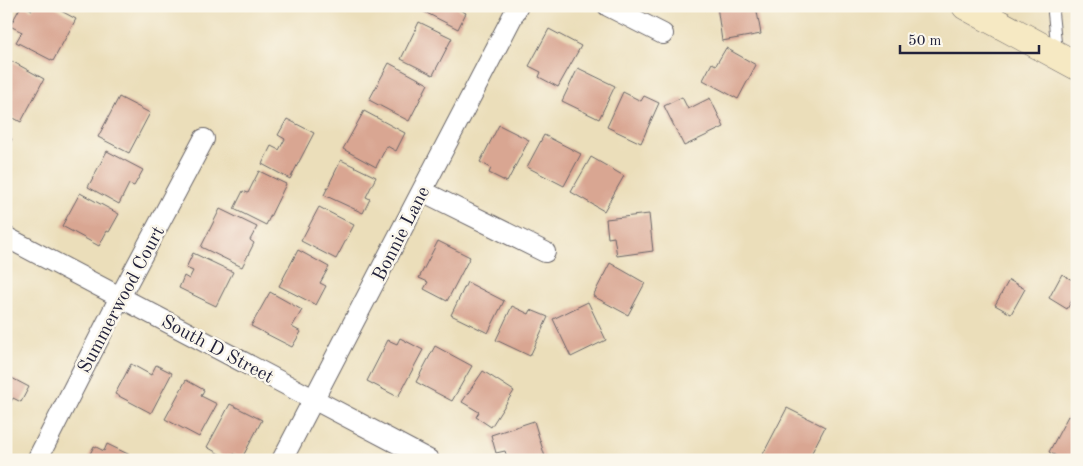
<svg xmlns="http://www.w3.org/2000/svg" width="1083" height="466" viewBox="0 0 1083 466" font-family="'Old Standard TT',serif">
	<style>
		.building { fill: #d9a692 }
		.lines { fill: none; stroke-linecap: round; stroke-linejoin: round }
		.lane-casing { stroke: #686467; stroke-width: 12 }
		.street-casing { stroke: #686467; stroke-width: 22 }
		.secondary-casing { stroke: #686467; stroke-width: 29 }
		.lane { stroke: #fff; stroke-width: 10 }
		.street { stroke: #fff; stroke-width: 20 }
		.secondary { stroke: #f6e9c3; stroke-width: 28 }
		.labels { text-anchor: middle; stroke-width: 5; stroke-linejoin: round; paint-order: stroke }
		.street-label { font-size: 19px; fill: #22223b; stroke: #fbf7ec }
	</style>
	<rect width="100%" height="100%" fill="#fbf7ec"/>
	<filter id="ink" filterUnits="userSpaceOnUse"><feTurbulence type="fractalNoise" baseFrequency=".02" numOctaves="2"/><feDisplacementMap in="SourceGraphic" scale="10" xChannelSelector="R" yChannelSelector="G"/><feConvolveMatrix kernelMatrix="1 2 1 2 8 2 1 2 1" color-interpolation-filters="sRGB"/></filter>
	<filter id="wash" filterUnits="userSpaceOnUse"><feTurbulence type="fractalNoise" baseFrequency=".0096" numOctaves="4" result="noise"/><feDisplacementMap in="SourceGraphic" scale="20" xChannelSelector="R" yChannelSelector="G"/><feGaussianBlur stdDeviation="1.12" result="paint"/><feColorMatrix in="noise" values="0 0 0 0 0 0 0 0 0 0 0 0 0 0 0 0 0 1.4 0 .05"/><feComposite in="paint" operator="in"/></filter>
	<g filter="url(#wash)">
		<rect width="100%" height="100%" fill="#ebdeba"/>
		<g id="blocks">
			<!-- building -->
			<path class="building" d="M21,6h4l7,4 2,-4h18l24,13 -23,42 -37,-19 6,-10 -12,-6z
				M413,6h47l-2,3 8,4 -8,16z
				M717,6h39l5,28 -39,7z
				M419,22l33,16 -19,37 -32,-16z
				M549,29l32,17 -23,41 -19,-10 2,-5 -12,-6z
				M726,48l30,17 -18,34 -35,-19 9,-17 4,2z
				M8,59l36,20 -23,43 -15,-8v-52z
				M389,63l39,21 -19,37 -40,-21z
				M578,68l37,18 -16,33 -37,-18z
				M623,92l18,9 3,-5 15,7 -18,40 -34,-16z
				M119,97l31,16 -21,40 -31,-16z
				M682,97l6,12 22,-11 14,29 -40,19 -20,-40z
				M364,111l41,22 -9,18 -9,-5 -11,21 -33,-18z
				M287,119l27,14 -24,46 -28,-15 9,-18 8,4 6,-11 -7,-4z
				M499,125l30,15 -22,42 -18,-9 2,-5 -11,-6z
				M544,135l37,19 -17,32 -37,-19z
				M6,136l6,3 -6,12z
				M107,151l36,19 -9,16 -5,-2 -10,20 -31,-17z
				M591,157l33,19 -20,35 -33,-19z
				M341,160l35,17 -10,20 4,2 -7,14 -39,-18z
				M259,171l27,13 -20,41 -32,-16 9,-18 5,2z
				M80,193l39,21 -10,18 -2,-1 -8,15 -37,-20z
				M319,207l35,18 -18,34 -35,-18z
				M220,209l37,18 -7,13 4,3 -12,24 -41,-20z
				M649,214l4,37 -36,5 -3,-19 -6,1 -2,-19z
				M438,241l32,16 -23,44 -23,-12 4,-7 -9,-4z
				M298,250l31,17 -9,16 6,3 -10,19 -37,-19z
				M193,253l40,19 -17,34 -37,-18 5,-12 5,3 4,-8 -7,-3z
				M610,263l35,20 -17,32 -35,-19z
				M1062,274l15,9v9l-10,17 -18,-11z
				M1009,280l16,9 -14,25 -16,-9z
				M467,282l37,19 -16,32 -37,-18z
				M270,292l32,18 -10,17 9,5 -9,15 -41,-21z
				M588,302l18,38 -35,17 -18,-38z
				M512,306l17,8 2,-4 17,7 -18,39 -34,-16z
				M400,338l23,12 -25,47 -31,-16 21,-41 9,4z
				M435,346l37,20 -20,35 -36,-19z
				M131,364l20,11 5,-10 16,8 -21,40 -36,-19z
				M483,371l31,20 -23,36 -15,-10 3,-5 -17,-10z
				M6,375l23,12 -8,15 -8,-4 -7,13z
				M186,380l18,10 -3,6 16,8 -18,33 -34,-18z
				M230,404l32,16 -20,38 -8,-4 -4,6 -23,-13z
				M787,408l38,19 -17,33h-48z
				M1068,416l9,5v39h-14l-14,-8z
				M534,421l12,39h-38l-3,-9 -9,2 -5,-18z
				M107,444l23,11 -2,5h-41l7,-14 10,5z"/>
		</g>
	</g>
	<g filter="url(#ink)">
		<use href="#blocks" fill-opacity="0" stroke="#686467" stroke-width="1"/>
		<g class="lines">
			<defs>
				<path id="lane" d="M1057,6l-4,7 4,39"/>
				<path id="street" d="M608,6l55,28
					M422,191l123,61
					M6,237l423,223
					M37,460l83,-163 84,-158
					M282,460l236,-454"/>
				<path id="secondary" d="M966,6l111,60"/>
			</defs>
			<!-- lane casing -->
			<use href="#lane" class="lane-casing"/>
			<!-- street casing -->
			<use href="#street" class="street-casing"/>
			<!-- secondary casing -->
			<use href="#secondary" class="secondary-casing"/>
			<!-- lane -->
			<use href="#lane" class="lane"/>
			<!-- street -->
			<use href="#street" class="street"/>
			<!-- secondary -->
			<use href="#secondary" class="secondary"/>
		</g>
	</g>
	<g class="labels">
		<!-- street labels -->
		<g class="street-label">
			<text transform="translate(400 233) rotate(-63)" y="7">Bonnie Lane</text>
			<text transform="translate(120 299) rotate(-62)" y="7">Summerwood Court</text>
			<text transform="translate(218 348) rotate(28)" y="7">South D Street</text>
		</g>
	</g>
	<!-- margin -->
	<rect width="1083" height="466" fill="none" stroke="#fbf7ec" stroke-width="25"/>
	<!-- scale -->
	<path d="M900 45v8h139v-8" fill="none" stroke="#22223b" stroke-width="2.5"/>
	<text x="908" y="45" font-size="15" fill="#22223b" stroke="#fbf7ec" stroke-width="4" paint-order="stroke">50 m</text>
</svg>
